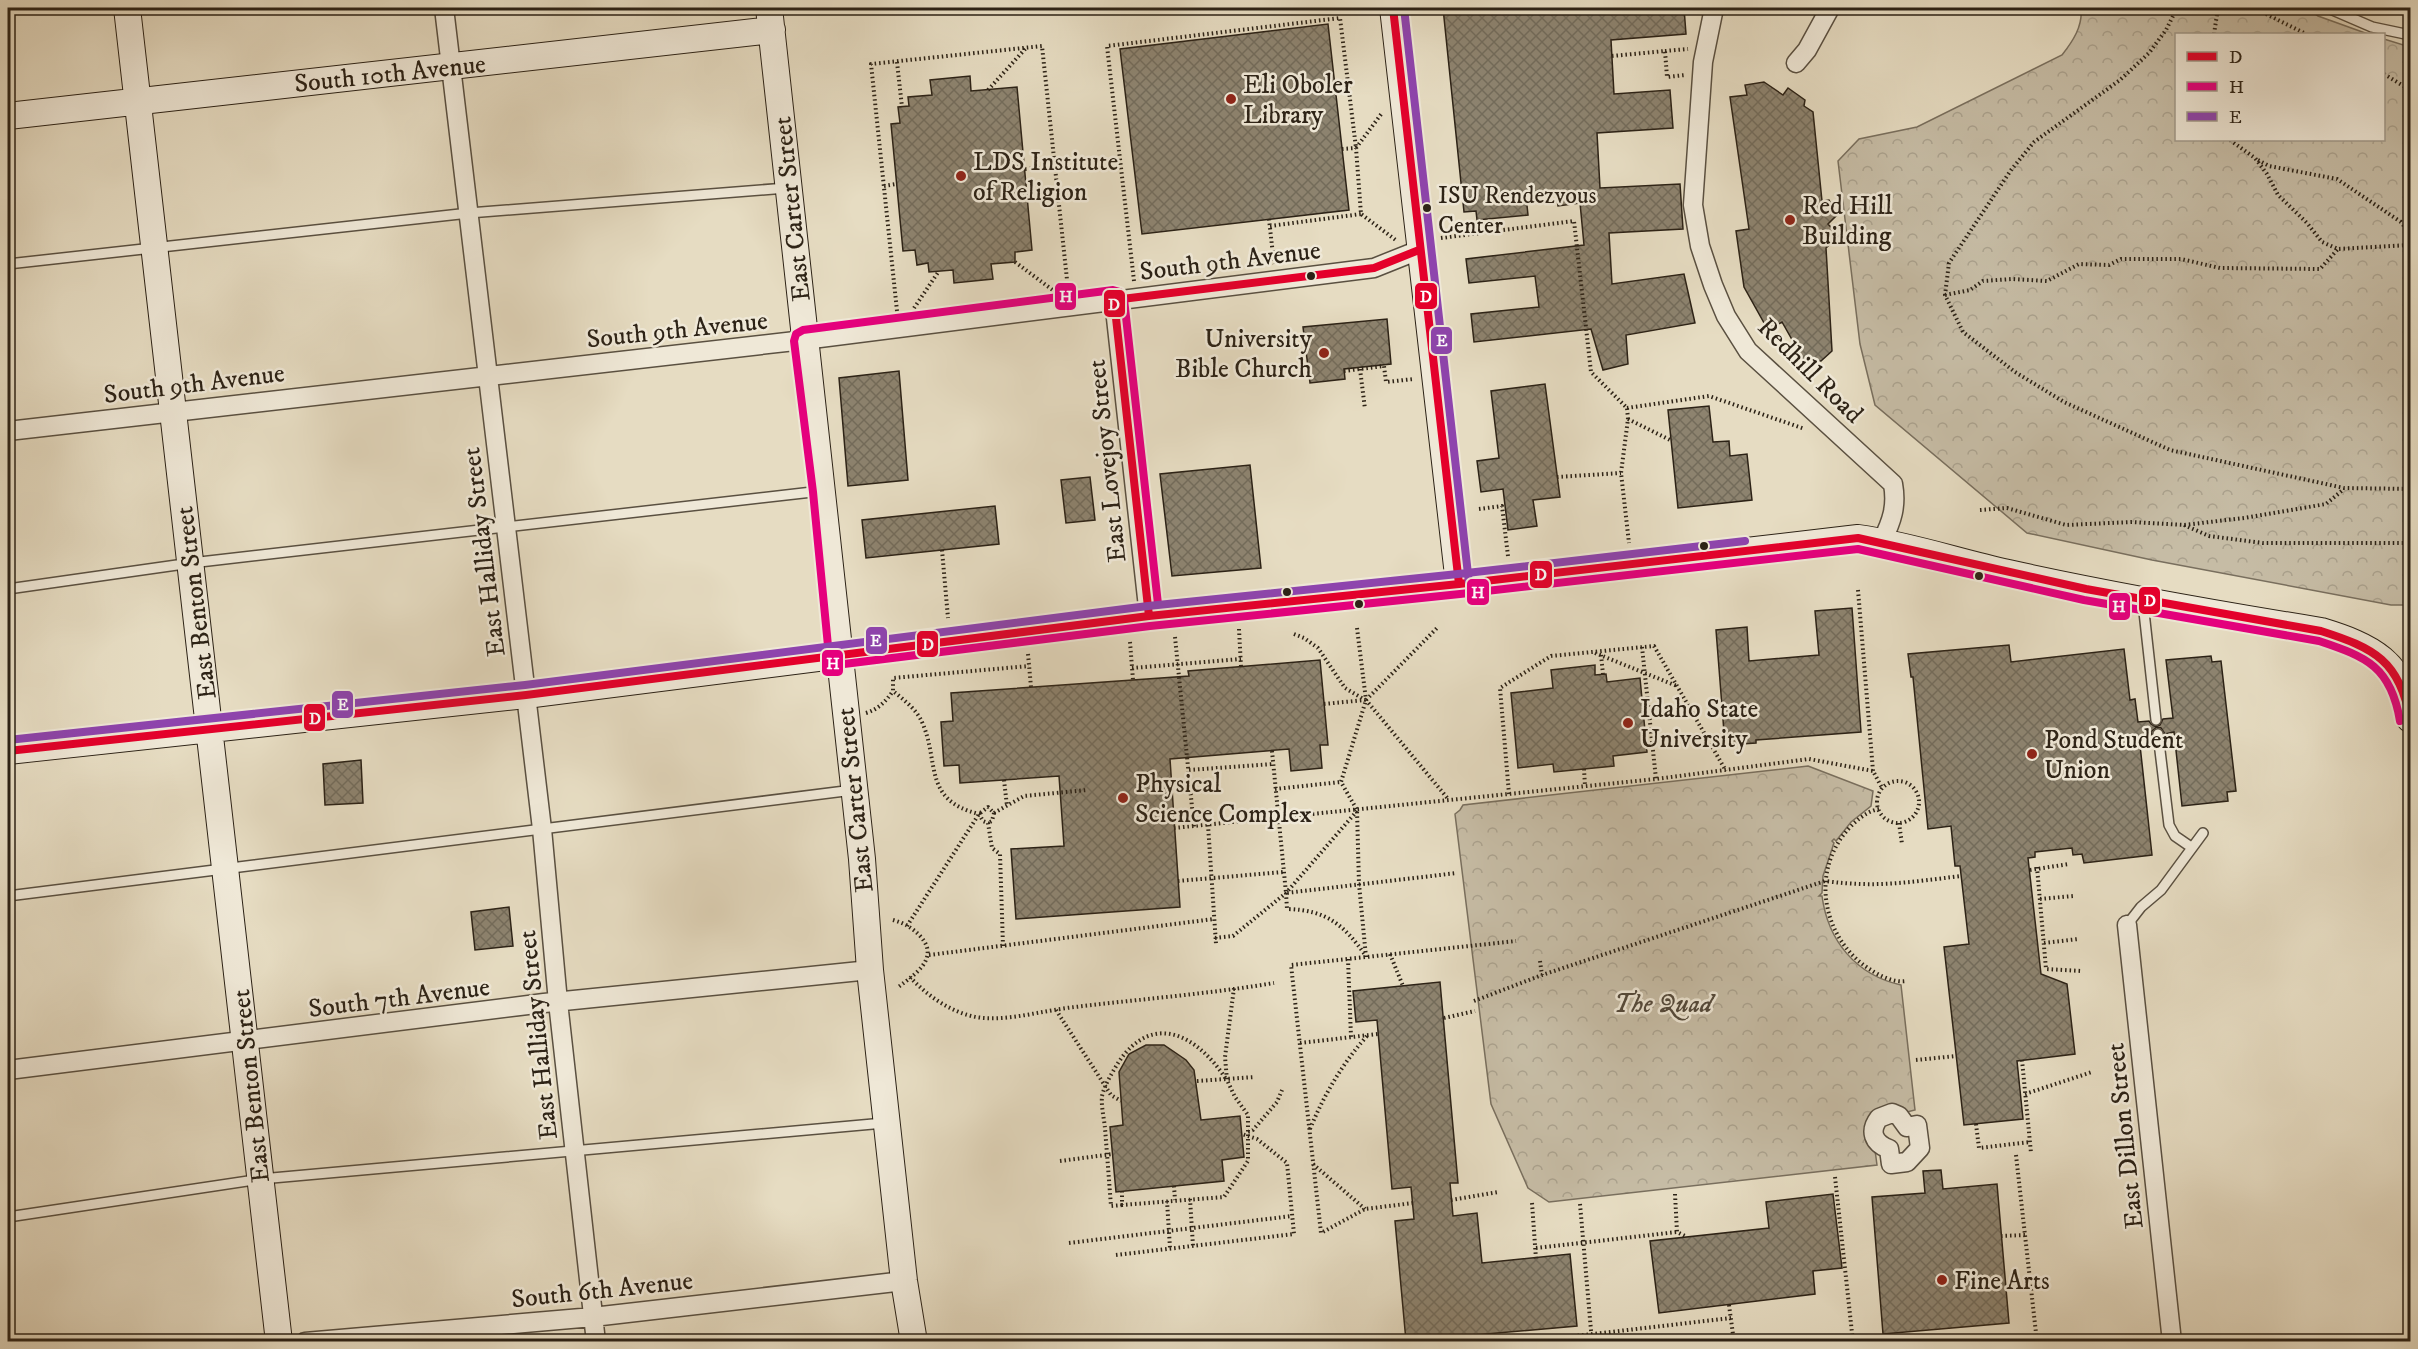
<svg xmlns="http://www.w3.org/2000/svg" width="2418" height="1349" viewBox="0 0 2418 1349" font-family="'IM FELL DW Pica',serif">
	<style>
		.park { fill: url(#park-crowns); stroke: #796f5e; stroke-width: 1.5 }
		.building { fill: url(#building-cross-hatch); stroke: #2c2216; stroke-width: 1.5 }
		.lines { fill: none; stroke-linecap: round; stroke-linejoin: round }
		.lane-casing { stroke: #5a5041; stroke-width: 12 }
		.street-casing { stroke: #5a5041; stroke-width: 21 }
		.secondary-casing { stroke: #2c2216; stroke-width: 28 }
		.path { stroke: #2c2216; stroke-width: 4; stroke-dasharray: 1.5 3; stroke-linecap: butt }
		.lane { stroke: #efe8d7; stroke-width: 9 }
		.street { stroke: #efe8d7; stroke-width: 18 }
		.secondary { stroke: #efe8d7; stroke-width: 26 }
		.bus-1-casing { stroke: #efe8d7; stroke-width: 12 }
		.bus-2-casing { stroke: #efe8d7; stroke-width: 12 }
		.bus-3-casing { stroke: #efe8d7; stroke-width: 12 }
		.bus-1 { stroke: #e4002b; stroke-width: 8 }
		.bus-2 { stroke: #e5007d; stroke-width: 8 }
		.bus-3 { stroke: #8e44ad; stroke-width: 8 }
		.poi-dot { fill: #8f2418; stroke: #efe8d7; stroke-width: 2 }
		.bus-dot { fill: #2c2216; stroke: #efe8d7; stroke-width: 2 }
		.labels { text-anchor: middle; stroke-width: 5; stroke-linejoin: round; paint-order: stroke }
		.bus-label { font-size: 24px; fill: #2c2216; stroke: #efe8d7; text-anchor: start }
		.street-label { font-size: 26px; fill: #2c2216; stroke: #efe8d7 }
		.poi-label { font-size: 26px; fill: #2c2216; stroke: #efe8d7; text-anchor: start }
		.park-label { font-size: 26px; font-style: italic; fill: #52483a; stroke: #efe8d7 }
		.line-badge { stroke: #efe8d7; stroke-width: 2 }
		.badge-label { font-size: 16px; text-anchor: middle; font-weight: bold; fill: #fff }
	</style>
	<defs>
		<pattern id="park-crowns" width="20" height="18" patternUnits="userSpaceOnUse" patternTransform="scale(1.5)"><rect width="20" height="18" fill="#c6bca5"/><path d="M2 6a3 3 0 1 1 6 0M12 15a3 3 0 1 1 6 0" fill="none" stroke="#aaa18d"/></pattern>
		<pattern id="building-cross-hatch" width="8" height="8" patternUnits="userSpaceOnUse" patternTransform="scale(1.5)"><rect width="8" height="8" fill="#8d836f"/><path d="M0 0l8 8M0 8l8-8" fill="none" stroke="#736b5a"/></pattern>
	</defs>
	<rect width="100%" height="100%" fill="#e6dcc2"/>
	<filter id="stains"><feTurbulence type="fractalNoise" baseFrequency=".00333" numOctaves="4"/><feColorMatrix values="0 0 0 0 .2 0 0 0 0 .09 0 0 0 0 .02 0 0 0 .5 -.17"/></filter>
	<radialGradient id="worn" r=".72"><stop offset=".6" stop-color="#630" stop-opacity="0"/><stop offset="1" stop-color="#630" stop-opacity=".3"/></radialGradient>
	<!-- park -->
	<path class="park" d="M2081,8h226l11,8 50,18h-192v106h208v-101l26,8v558h-19l-239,-45 -125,-27 -152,-128 -15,-61 -22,-183 21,-22 58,-12 145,-72c11,-14 21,-29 19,-47z
		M1808,766l65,25 -2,15 -20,16 -15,19 -2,-2 -2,2 2,2 -11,33 -1,17 -3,3h3c6,45 34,79 79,89l14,125 -8,2 -21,-4 -11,42 2,15 -328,37 -21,-14 -37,-84 -36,-290 5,-4 3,-5z"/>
	<!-- building -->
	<path class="building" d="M1443,8h241l2,26 -75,6 3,54 56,-4 3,38 -76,5 3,55 80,-4 3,45 -74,4 3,51 72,-10 11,49 -69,12 2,29 -25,6 -12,-41 -117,13 -3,-28 68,-7 -4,-31 -66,7 -3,-24 118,-14 -4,-42 -22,3 -2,-13 -30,3 2,19 -51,5 -1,-9 -12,1z
		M1328,24l21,186 -207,24 -22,-185z
		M970,76l1,15 46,-4 15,163 -17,2v10l-24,2 2,15 -39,4 -1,-13 -24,2 -1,-9 -11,2 -2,-15 -12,1 -12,-127 9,-1 -2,-16 11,-1 -1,-9 24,-2 -2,-15z
		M1764,82l19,13 5,-7 17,12 -1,6 9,6 9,89 7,-1 8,15 -9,9 11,12 -13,12 6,103 -11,10 -18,-2 -21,-37 -14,8 -24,-43 -8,-56 13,-2 -19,-132 17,-2 -2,-10z
		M1387,319l4,45 -47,5 1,10 -35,4 -7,-56z
		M899,371l9,109 -60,6 -9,-108z
		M1545,384l15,113 -27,3 4,26 -29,4 -5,-41 -22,3 -4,-31 22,-3 -8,-67z
		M1709,406l4,36 16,-1 1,15 17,-2 5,46 -74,8 -10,-98z
		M1250,465l11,103 -89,8 -12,-102z
		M1090,477l5,43 -29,3 -5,-43z
		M995,506l4,38 -133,14 -4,-38z
		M1852,608l9,124 -105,8v3l-31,2 -9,-115 31,-3 2,34 70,-6 -4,-44z
		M2009,645l2,17 113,-13 6,51 5,-1 3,23 11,-1 2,3 5,3 4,-2 3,-6 10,-1 -7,-58 45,-4 1,6 9,-1 15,130 -9,1 1,9 -46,5 -8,-74 -9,2 -4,-6 -4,-1 -5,4 -1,4 -12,1 13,119 -68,8 -2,-9 -9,1 -1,-7 -37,4v5l-7,1 13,116 26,10 8,70 -58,7 6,58 -59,6 -20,-178 25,-3 -9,-78h-5l-4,-40 -23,3 -15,-152h-2l-3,-23z
		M1320,660l8,85h-8l2,23 -31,3 -2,-22 -119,10 10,148 -164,12 -5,-70 53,-3 -5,-70 -99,7 -1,-18 -15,1 -3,-44 12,-1 -2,-28 238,-17 -1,-5z
		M1595,665v10l11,-1 1,8 33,-4 7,74 -34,4 1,10 -60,6 -1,-8 -35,4 -7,-75 42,-5 -2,-18z
		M361,760l2,43 -38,2 -2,-41z
		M509,907l4,39 -38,4 -4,-38z
		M1440,982l18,201h-8l3,33 24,-3 5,50 88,-9 7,72 -171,15 -11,-120 19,-2 -3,-32 -19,2 -15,-169 -21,2 -3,-31z
		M1146,1045h18l22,15 8,10 7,50 39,-4 4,41 -22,3 2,21 -108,11 -6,-65 13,-2 -4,-53 10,-18z
		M1941,1170l2,19 54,-5 12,139 -126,11 -11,-137 53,-4 -2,-22z
		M1833,1194l9,74 -29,3 2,23 -156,19 -9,-72 119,-13 -3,-26z"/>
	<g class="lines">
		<defs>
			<path id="lane" d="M2328,8l44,19 38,8
				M8,264l461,-51 317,-25
				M8,589l183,-26 630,-72
				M2143,603l13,117
				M2158,734l11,91 6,11 16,11
				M8,896l845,-106
				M2127,925l14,-18 20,-17 42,-57
				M8,1217l253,-38 623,-56"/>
			<path id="street" d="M444,8l98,821 16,173 38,340
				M1714,8l-11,54 -10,143 7,41 13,39 13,31 22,35 145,133c4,22 -1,37 -11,57
				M1796,63l11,-13 23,-42
				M1114,300l35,316
				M8,431l796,-91 570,-72 45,-18
				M2127,925l45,417
				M8,1070l536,-67 326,-33
				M1892,1113l7,3 8,11 10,-2 3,23 -13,14 -16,2 -2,-15c-16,-6 -20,-18 -10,-31z
				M305,1342l288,-25 311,-36"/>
			<path id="secondary" d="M127,8l152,1334
				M769,8l93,851 8,111 34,311 10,61
				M1393,8l66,576
				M8,116l764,-86
				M8,751l518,-56 623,-79 310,-32 399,-46c51,7 100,24 150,35 104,23 208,41 313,58 49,15 84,31 89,88"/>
		</defs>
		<!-- lane casing -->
		<use href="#lane" class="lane-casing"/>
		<!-- street casing -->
		<use href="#street" class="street-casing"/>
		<!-- secondary casing -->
		<use href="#secondary" class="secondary-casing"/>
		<!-- path -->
		<path class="path" d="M2177,8l-11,22 -17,23 -29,27 -86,62 -23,28 -62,93 -4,32 18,37 52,40 49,30 106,48 174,38 66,1
			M2254,8l52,26
			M2214,34l4,-26
			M1665,51l23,-2
			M1612,56l53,-5 2,26 18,-2
			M897,62l5,45
			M2384,74l26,16
			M988,90l38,-42
			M2230,140l25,18 12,16 11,21 29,28 15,19 16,7 72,-4
			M1356,148l26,-35
			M1342,149l14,-1 5,66 36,27
			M2258,160l11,6 68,13 64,43 9,12
			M1025,169l30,-2
			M884,186l12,-2
			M1269,219l5,45
			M1270,226l91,-12
			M1441,238l133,-17 17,151 36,36 1,11 -7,54 8,70
			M1015,262l39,29
			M1134,281l-27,-235 233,-28 16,130
			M1945,295l25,-5 13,-9 29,-2 35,2 32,-17 30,1 12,-6h60l39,9 100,1 18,-20
			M914,308l25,-37
			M897,311l-26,-247 171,-18 26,243
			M1360,369l5,40
			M1344,371l40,-5 2,16 28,-3
			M1627,408l82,-12 96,33
			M1628,419l44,22
			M1557,477l64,-4
			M1479,509l23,-3 6,50
			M1980,510l27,-2 59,17 66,-3 52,3 60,-7 82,-14 18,-15
			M2184,525l25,11 54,7h147
			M942,550l6,68
			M1858,590l15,181
			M1357,628l9,72 83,100
			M1239,629l2,38
			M1294,634l10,4 14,10 27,40 20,12
			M1175,637l19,190
			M1130,642l3,38
			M1642,647l14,132
			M1595,653l82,33
			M1028,654l3,33
			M1601,655l2,19
			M1132,668l109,-9
			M1324,704l41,-4
			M866,713c13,-4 20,-12 27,-22
			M1272,751l14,142 171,-20
			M1584,769l1,17
			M1189,770l84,-6
			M1004,780l3,26
			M1877 802a21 21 0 1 1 42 0a21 21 0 1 1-42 0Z
			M1275,789l66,-7
			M1509,794l-9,-106 51,-32 103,-10 72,125
			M1879,809c-13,2 -26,14 -34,24 -35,43 -21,108 26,137 9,6 24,13 35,11
			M994,813l30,-17 63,-6
			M1899,823l3,21
			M1208,825l8,119
			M1174,828l482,-49 153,-20 64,12 9,17
			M2037,867l9,102 35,2
			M2030,870l39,-6
			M1178,881l105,-9
			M1286,893l1,16c40,1 57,16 79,47
			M2040,899l33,-3
			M893,920c11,3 20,8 28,17 19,22 -7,38 -24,51
			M907,926l72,-112 9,-7 6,6 -2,8 -4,2
			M1215,938l18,-2 53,-43 71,-82
			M2044,943l34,-4
			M1003,946l-3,-92 -8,-6 -4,-25 -5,-2 -4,-7c-57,-14 -39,-52 -57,-92 -5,-12 -19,-23 -29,-31v-13l136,-12
			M1390,954l13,32
			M929,955l285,-36
			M1366,957l-7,-73 -2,-74 -16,-28 25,-82 71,-72
			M1348,959l3,78
			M1540,961l2,14
			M910,977c18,20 46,39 74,41 30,2 61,-8 91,-11 66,-8 133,-13 199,-24
			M1474,1001l68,-26 283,-94c51,7 86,1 136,-5
			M1056,1010l55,85 10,6
			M1444,1018l31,-7
			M1300,1043l78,-9
			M1916,1060l40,-4
			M2022,1060l9,93
			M1197,1081l58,-4
			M2025,1094l67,-22
			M1976,1124l3,24 51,-6
			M1310,1129c14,-34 32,-65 57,-93
			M1248,1132l5,-2 24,-28 5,-12
			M2016,1155l21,187
			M1060,1161l53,-7
			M1313,1164l52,45
			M1835,1177l18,165
			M1174,1186l1,14
			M1122,1191v14l102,-8 24,-36v-46l-13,-18 -8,-17 -2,-23 9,-69
			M1675,1194l2,38 10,5
			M1190,1199l3,47
			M1451,1200l47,-8
			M1167,1201l3,47
			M1413,1203l-48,6 -44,24 -30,-268 225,-24
			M1532,1203l4,56
			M1580,1204l12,138
			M1122,1205l-11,1c-2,-26 -4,-52 -6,-78 -1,-10 -4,-22 -3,-32 3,-12 10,-23 16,-33 35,-53 80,-27 108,16
			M2001,1236l24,-1
			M1069,1243l223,-27
			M1536,1248l141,-16
			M1116,1255l178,-21 -7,-71 -30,-24 -15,-5
			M1729,1305l5,37
			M1498,1335l1,7
			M1524,1342l207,-24"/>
		<!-- lane -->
		<use href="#lane" class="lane"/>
		<!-- street -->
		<use href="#street" class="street"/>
		<!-- secondary -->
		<use href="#secondary" class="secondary"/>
		<defs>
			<path id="bus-1" d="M1393,8l66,576
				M1149,616l-35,-316 260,-32 45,-18
				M8,751l518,-56 623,-79 310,-32 399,-46 228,51 235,42c53,17 79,30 89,88"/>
			<path id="bus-2" d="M1158,604l-34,-305 -4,-7 -7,-2 -310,40 -7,4 -2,7 19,151 16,164 2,6 5,3 314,-39 310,-32 398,-45 226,51 235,41c48,16 72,26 81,80"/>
			<path id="bus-3" d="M1404,8l65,575
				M8,740l517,-55 623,-79 310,-32 287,-33"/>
		</defs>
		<!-- bus-1 casing -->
		<use href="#bus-1" class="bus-1-casing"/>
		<!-- bus-2 casing -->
		<use href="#bus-2" class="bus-2-casing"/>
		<!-- bus-3 casing -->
		<use href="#bus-3" class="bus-3-casing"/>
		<!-- bus-1 -->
		<use href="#bus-1" class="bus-1"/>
		<!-- bus-2 -->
		<use href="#bus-2" class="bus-2"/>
		<!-- bus-3 -->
		<use href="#bus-3" class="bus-3"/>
	</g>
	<!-- markers -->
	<g class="poi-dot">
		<circle cx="1231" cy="99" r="6"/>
		<circle cx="961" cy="176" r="6"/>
		<circle cx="1790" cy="220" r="6"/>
		<circle cx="1324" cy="353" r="6"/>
		<circle cx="1628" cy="723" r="6"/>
		<circle cx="2032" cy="754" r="6"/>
		<circle cx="1123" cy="798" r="6"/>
		<circle cx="1942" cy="1280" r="6"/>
	</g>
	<g class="bus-dot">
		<circle cx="1427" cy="208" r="5"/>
		<circle cx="1311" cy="276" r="5"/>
		<circle cx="1704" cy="546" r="5"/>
		<circle cx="1979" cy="576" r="5"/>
		<circle cx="1287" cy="592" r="5"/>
		<circle cx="1359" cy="604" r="5"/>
	</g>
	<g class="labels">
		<!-- bus labels -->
		<g class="bus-label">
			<text x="1438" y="203">ISU Rendezvous<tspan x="1438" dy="30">Center</tspan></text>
		</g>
		<!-- street labels -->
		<g class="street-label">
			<text transform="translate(390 73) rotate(-6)" y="9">South 10th Avenue</text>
			<text transform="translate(791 209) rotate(-96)" y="9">East Carter Street</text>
			<text transform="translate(1230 260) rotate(-7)" y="9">South 9th Avenue</text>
			<text transform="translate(677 329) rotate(-6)" y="9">South 9th Avenue</text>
			<text transform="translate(1811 370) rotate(45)" y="9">Redhill Road</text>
			<text transform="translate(194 383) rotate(-7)" y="9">South 9th Avenue</text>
			<text transform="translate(1106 461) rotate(-96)" y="9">East Lovejoy Street</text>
			<text transform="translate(483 552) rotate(-97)" y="9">East Halliday Street</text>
			<text transform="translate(195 603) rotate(-97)" y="9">East Benton Street</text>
			<text transform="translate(854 800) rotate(-96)" y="9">East Carter Street</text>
			<text transform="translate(399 997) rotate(-7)" y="9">South 7th Avenue</text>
			<text transform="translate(537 1035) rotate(-96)" y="9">East Halliday Street</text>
			<text transform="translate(250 1086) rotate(-96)" y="9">East Benton Street</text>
			<text transform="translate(2124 1136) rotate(-96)" y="9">East Dillon Street</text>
			<text transform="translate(602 1289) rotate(-6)" y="9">South 6th Avenue</text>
		</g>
		<!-- poi labels -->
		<g class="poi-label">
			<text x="1243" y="93">Eli Oboler<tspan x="1243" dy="30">Library</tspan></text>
			<text x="973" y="170">LDS Institute<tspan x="973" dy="30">of Religion</tspan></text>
			<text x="1802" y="214">Red Hill<tspan x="1802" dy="30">Building</tspan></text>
			<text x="1312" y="347" text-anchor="end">University<tspan x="1312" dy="30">Bible Church</tspan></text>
			<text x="1640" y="717">Idaho State<tspan x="1640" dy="30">University</tspan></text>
			<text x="2044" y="748">Pond Student<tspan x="2044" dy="30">Union</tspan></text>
			<text x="1135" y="792">Physical<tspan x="1135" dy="30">Science Complex</tspan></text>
			<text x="1954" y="1289">Fine Arts</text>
		</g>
		<!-- park labels -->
		<g class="park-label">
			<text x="1663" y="1012">The Quad</text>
		</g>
	</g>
	<g class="line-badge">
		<rect x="1414" y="282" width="24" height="28" rx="6" fill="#e4002b"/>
		<rect x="1054" y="282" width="23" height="29" rx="6" fill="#e5007d"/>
		<rect x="1103" y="289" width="23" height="29" rx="6" fill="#e4002b"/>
		<rect x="1430" y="326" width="23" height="29" rx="6" fill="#8e44ad"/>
		<rect x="1529" y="560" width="24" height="29" rx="6" fill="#e4002b"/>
		<rect x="1466" y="578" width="24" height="28" rx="6" fill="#e5007d"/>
		<rect x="2138" y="586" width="23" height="29" rx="6" fill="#e4002b"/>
		<rect x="2108" y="592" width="23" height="29" rx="6" fill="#e5007d"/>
		<rect x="865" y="626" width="23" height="29" rx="6" fill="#8e44ad"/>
		<rect x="916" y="630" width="23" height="28" rx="6" fill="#e4002b"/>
		<rect x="821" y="649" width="23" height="28" rx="6" fill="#e5007d"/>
		<rect x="331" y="690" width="23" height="29" rx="6" fill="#8e44ad"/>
		<rect x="303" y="703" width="23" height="29" rx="6" fill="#e4002b"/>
	</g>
	<g class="badge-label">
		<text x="1426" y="302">D</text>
		<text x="1066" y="302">H</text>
		<text x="1114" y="310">D</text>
		<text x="1442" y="346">E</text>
		<text x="1541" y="580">D</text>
		<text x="1478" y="598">H</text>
		<text x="2150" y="606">D</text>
		<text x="2119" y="612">H</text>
		<text x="876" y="646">E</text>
		<text x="928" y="650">D</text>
		<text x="833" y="669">H</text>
		<text x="343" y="710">E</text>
		<text x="315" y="724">D</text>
	</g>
	<!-- margin -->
	<rect width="2418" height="1349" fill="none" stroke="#e6dcc2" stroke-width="30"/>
	<rect x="9" y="9" width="2400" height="1331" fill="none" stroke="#2c2216" stroke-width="3"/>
	<rect x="15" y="15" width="2388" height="1319" fill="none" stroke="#2c2216" stroke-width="1.5"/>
	<!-- legend -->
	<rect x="2175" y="33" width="210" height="108" fill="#efe8d7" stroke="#a1998a" stroke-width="1.5"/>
	<rect x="2187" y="52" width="30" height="9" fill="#e4002b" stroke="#a1998a" stroke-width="1.5"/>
	<text x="2229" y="63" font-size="18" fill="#2c2216">D</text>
	<rect x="2187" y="82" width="30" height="9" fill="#e5007d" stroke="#a1998a" stroke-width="1.5"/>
	<text x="2229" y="93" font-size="18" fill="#2c2216">H</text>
	<rect x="2187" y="112" width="30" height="9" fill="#8e44ad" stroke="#a1998a" stroke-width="1.5"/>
	<text x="2229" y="123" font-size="18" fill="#2c2216">E</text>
	<rect width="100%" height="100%" filter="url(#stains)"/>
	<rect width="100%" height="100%" fill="url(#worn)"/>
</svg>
